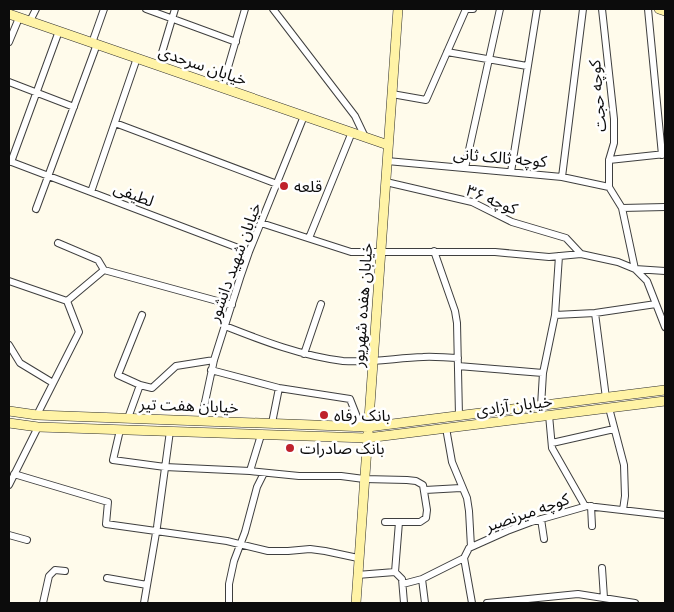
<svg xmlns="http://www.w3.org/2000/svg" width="674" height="612" viewBox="0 0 674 612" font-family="'PT Serif','Noto Sans Arabic',serif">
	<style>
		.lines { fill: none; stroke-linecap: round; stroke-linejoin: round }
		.street-casing { stroke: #3f3f3f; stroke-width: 8 }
		.secondary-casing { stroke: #2e2e2e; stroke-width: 10 }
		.street { stroke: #fff; stroke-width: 6 }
		.secondary { stroke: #fff3a6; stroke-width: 9 }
		.poi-dot { fill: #bf212c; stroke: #fff; stroke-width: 2 }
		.labels { text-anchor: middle; stroke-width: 5; stroke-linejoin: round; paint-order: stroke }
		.street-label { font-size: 16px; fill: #0c0c0c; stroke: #fff }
		.poi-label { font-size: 16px; fill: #0c0c0c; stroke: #fff; text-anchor: start }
	</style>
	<rect width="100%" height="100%" fill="#fffbeb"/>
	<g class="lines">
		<defs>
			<path id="street" d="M146,9l90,33
				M273,9l82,107 10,21
				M602,9l12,110v24l-5,17v27l13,21 13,61 12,12 18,46
				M648,9l14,146
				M30,21l6,-12
				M9,42l10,-24
				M92,43l12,-34
				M447,52l80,14
				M158,66l17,-57
				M9,82l65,25
				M222,88l23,-79
				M392,94l34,6 40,-91h7
				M115,123l162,61
				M609,160l56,-6
				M9,161l240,91
				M387,161l175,16 47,10
				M11,162l48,-131
				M465,168l35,-159
				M511,172l26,-163
				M562,177l21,-168
				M386,182l86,20 40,20 54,16 15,16
				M91,192l46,-134
				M622,208l43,-1
				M36,209l61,-165
				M261,223l90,29h144l54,5 32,-3 37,8 17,7 30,2
				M309,238l43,-106
				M58,243l40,17 6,10
				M434,251l21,60 2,12 2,93
				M9,281l58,20
				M67,301l37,-31 128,35
				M595,313l11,85
				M142,315l-24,60 22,10 12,3 24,-22 38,-6
				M555,315l40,-2 61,-9
				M225,326c38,15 77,30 118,35 27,2 53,-3 80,-4 11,-1 23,1 35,1
				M9,345l11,18 33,20
				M304,354l17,-50
				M458,366l85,7 12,-58 4,-59
				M211,370l68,18 71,11 11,28
				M541,406l2,-33
				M609,408l15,57 1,31 -2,14
				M37,415l42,-83 -12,-31
				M549,415l3,33 33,58
				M128,418l12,-33
				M201,421l13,-61 26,-82 9,-26 55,-136
				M272,423l7,-35
				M446,428l6,34 15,36 2,13 2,36
				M120,430l-7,30 52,7 85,4 49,5h42l23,3 43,1 9,1 7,4 4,25 -1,8 -6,4h-35
				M552,443l62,-14
				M250,471l11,-36
				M14,474l94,28 -2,22 121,17 41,10h20l22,-2 15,2 33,7
				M9,485l29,-58
				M425,490l36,-2
				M591,506l1,20
				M541,519l3,20
				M9,535l18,5
				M464,558l5,-10 38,-17 24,-9 56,-16 78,9
				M602,568l2,30
				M395,572l4,-50
				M357,575l38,-3 7,7 2,24
				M107,578l40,7
				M422,579l3,24
				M403,584l19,-5 42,-21 8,45
				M43,603l6,-27 6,-6 10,1
				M144,603l13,-76 13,-96
				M229,603v-19l5,-23 11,-29 12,-45 7,-14
				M487,603l91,-9 57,9"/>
			<path id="secondary" d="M659,9l6,2
				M9,14l379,131
				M9,411l28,4 331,12 297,-37
				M9,423l29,4 329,11 298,-37
				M356,603l42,-594"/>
		</defs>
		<!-- street casing -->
		<use href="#street" class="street-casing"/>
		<!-- secondary casing -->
		<use href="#secondary" class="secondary-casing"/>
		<!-- street -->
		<use href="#street" class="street"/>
		<!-- secondary -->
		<use href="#secondary" class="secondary"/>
	</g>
	<!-- markers -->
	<g class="poi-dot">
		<circle cx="284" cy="186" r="5"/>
		<circle cx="324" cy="415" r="5"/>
		<circle cx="290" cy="448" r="5"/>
	</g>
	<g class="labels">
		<!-- street labels -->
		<g class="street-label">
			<text transform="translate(203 65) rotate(19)" y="6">خیابان سرحدی</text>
			<text transform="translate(597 96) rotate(-95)" y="6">کوچه حجت</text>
			<text transform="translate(500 157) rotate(5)" y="6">کوچه ثالک ثانی</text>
			<text transform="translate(134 194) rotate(21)" y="6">لطیفی</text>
			<text transform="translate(492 199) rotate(22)" y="6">کوچه ۳۶</text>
			<text transform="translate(234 262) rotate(-70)" y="6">خیابان شهید دانشور</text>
			<text transform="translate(362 305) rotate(-86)" y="6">خیابان هفده شهریور</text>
			<text transform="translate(189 405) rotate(2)" y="6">خیابان هفت تیر</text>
			<text transform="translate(514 405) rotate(-7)" y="6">خیابان آزادی</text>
			<text transform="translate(527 512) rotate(-19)" y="6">کوچه میرنصیر</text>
		</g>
		<!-- poi labels -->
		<g class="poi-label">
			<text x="294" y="192">قلعه</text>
			<text x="334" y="421">بانک رفاه</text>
			<text x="300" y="454">بانک صادرات</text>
		</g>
	</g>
	<!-- border -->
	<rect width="674" height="612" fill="none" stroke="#0c0c0c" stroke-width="20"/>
</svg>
